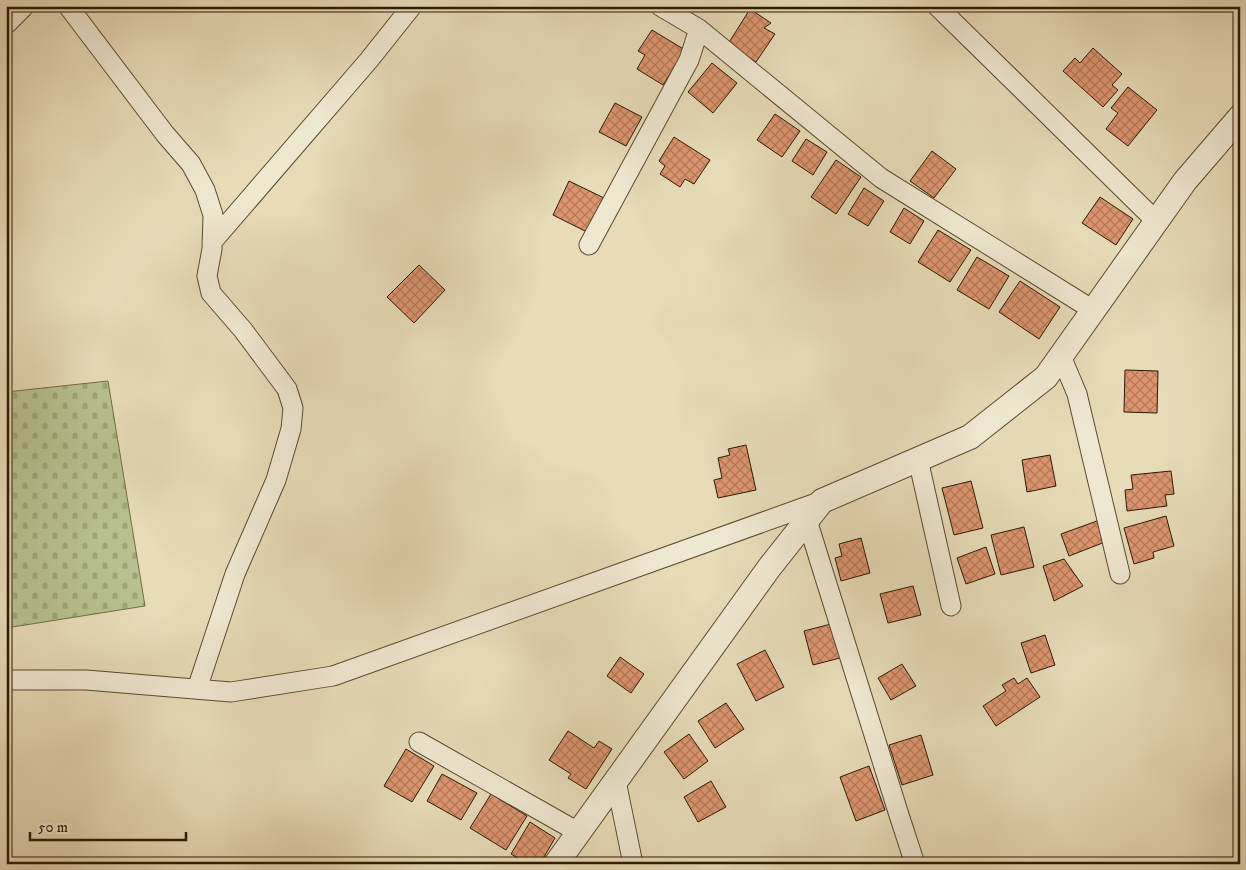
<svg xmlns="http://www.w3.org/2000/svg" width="1246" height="870" viewBox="0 0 1246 870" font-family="'IM FELL DW Pica',serif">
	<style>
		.cemetery { fill: url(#cemetery-stones); stroke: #726d47 }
		.building { fill: url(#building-cross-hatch); stroke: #2c1a00 }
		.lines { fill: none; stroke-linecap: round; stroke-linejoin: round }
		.minor-casing { stroke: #5b4a2e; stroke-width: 21 }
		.tertiary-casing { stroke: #5b4a2e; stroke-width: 26 }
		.minor { stroke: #efe8d1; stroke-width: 19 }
		.tertiary { stroke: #efe8d1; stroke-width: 24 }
	</style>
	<defs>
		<pattern id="cemetery-stones" width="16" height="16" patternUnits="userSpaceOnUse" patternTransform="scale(1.25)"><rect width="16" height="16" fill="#b7c08e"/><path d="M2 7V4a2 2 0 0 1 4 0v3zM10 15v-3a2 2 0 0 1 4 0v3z" fill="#9ea479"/></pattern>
		<pattern id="building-cross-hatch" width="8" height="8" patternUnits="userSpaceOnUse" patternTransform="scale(1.25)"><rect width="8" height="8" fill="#dd9570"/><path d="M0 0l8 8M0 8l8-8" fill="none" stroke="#b3795a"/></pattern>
	</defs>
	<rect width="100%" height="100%" fill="#e7dbb8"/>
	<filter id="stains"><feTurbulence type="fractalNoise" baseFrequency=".004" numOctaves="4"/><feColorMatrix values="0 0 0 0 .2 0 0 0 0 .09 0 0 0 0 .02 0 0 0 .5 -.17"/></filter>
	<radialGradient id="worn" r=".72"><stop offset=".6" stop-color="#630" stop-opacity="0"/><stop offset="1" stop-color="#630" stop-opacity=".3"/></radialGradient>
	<!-- cemetery -->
	<path class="cemetery" d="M108,381l37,225 -139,22v-236z"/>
	<!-- building -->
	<path class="building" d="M750,9l21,14 -7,5 11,6 -19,28 -28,-18z
		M652,30l33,20 -22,35 -26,-16 8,-14 -7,-4z
		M1093,48l29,26 -10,11 6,5 -15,17 -40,-36 12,-13 5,5z
		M712,63l25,20 -24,30 -25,-21z
		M1128,87l29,23 -29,36 -22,-17 12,-16 -7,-5z
		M615,103l27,14 -16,29 -27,-14z
		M775,114l25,17 -18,26 -25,-17z
		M674,137l36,23 -16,24 -9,-5 -5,8 -20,-13 5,-8 -6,-5z
		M806,139l21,13 -14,23 -21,-14z
		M932,151l24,18 -22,29 -24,-17z
		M836,160l25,17 -25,37 -25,-17z
		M569,181l35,17 -17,34 -34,-17z
		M864,188l20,13 -16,25 -20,-12z
		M1100,197l33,22 -17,26 -34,-22z
		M904,208l20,13 -14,23 -20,-12z
		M938,230l33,20 -21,32 -32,-20z
		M977,257l32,19 -20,33 -32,-19z
		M419,265l26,25 -31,33 -27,-26z
		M1020,281l40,26 -21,32 -40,-27z
		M1125,370l33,1 -1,42 -33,-1z
		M746,445l10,45 -38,8 -4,-18 8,-2 -4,-20 12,-3 -2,-6z
		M1050,455l6,31 -29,6 -5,-32z
		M1171,471l3,23 -9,1 2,11 -40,5 -2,-21 8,-1 -2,-14z
		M971,481l12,47 -29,7 -12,-47z
		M1166,516l8,30 -21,6 1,6 -20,6 -10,-36z
		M1097,521l8,21 -36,14 -8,-22z
		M1024,527l10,40 -33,8 -10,-40z
		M861,538l9,35 -29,8 -6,-23 7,-2 -3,-12z
		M986,547l9,27 -29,10 -9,-26z
		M1064,559l19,27 -29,15 -11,-35z
		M913,586l8,29 -33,8 -8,-29z
		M831,624l9,34 -27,7 -9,-34z
		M1045,635l10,30 -24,8 -10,-30z
		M765,650l19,37 -28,14 -19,-37z
		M620,657l24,17 -13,19 -24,-17z
		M902,664l14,22 -25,14 -13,-22z
		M1014,678l4,6 9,-6 13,19 -44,29 -13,-20 23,-15 -4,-6z
		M726,703l18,26 -29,19 -17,-27z
		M568,731l26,17 5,-7 13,8 -26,40 -18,-11 3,-4 -22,-14z
		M689,734l19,27 -24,18 -20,-27z
		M921,735l12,40 -31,10 -13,-40z
		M406,749l28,17 -22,36 -28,-16z
		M869,766l16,44 -29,11 -16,-44z
		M442,774l35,19 -16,27 -34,-19z
		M711,781l15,26 -28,15 -14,-25z
		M491,794l36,22 -21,34 -36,-22z
		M530,822l25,16 -15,26h-13l-16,-10z"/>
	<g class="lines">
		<defs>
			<path id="minor" d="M68,6l97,128 26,30 14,26 8,25 -1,34 -5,27 4,17 32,37 44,59 6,19 -2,21 -15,51 -41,94 -38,115
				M660,6l39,23 182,149 212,132
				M937,6l219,215
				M212,242l157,-182 43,-54
				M589,245l100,-185 10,-31
				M1061,356l16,38 43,180
				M918,459l33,147
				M807,520l92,295 16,49
				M6,680h80l145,12 102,-16 489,-175
				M419,742l159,90
				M616,781l17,83"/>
			<path id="tertiary" d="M6,21l15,-15
				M556,864l213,-296 53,-67 148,-64 76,-60 139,-196 55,-64"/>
		</defs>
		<!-- minor casing -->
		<use href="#minor" class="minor-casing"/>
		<!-- tertiary casing -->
		<use href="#tertiary" class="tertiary-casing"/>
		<!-- minor -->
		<use href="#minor" class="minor"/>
		<!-- tertiary -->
		<use href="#tertiary" class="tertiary"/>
	</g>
	<!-- margin -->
	<rect width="1246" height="870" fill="none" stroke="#e7dbb8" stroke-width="25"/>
	<rect x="8" y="8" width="1231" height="855" fill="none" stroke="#2c1a00" stroke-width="2.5"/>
	<rect x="12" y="12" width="1221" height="845" fill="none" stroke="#2c1a00"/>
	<!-- scale -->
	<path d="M30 832v8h156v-8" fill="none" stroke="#2c1a00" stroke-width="2.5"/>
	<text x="38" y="832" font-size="15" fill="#2c1a00" stroke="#efe8d1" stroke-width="4" paint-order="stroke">50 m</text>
	<rect width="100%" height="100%" filter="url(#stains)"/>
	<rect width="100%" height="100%" fill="url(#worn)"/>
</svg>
